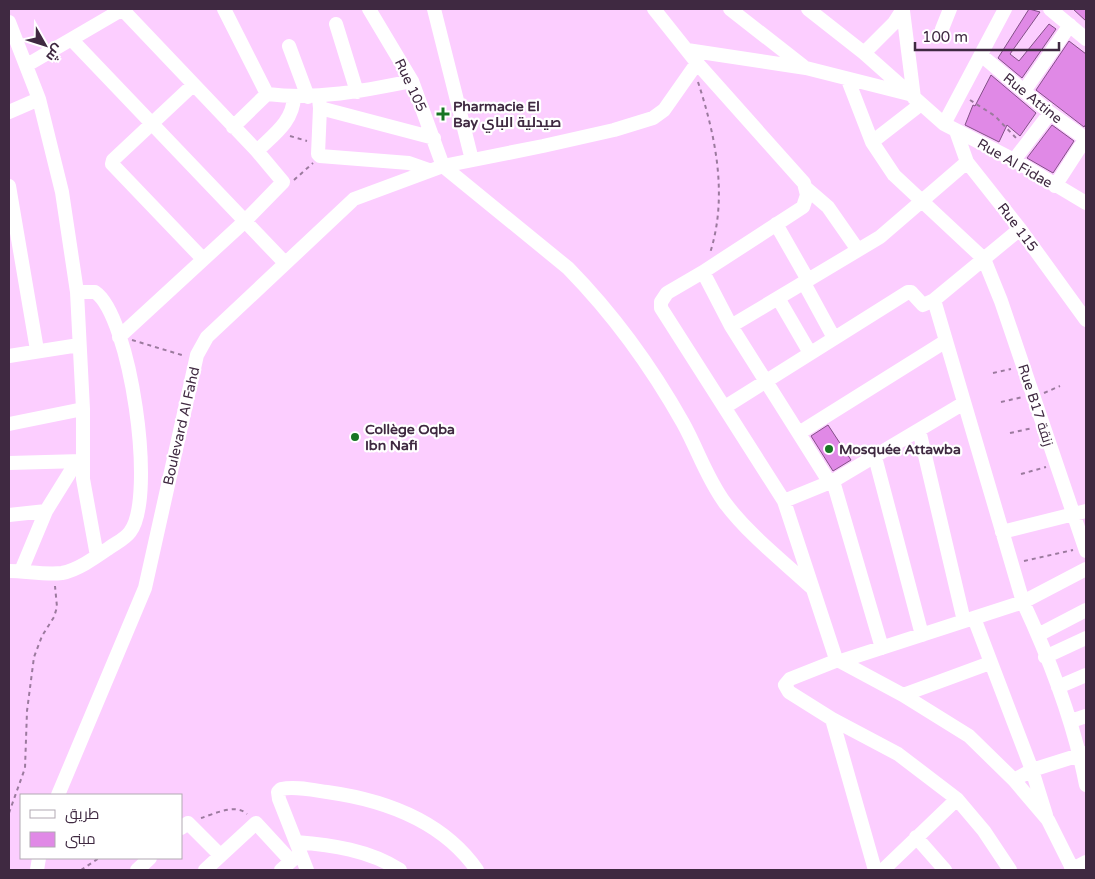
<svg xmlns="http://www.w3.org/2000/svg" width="1095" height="879" viewBox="0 0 1095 879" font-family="'Varela Round',Cairo,sans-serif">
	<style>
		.building { fill: #e089e6; stroke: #824f86 }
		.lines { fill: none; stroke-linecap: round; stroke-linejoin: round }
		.path { stroke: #9b7a9e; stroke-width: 2; stroke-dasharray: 4 4; stroke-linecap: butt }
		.minor { stroke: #fff; stroke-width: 14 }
		.poi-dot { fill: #177523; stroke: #fff; stroke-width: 2 }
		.labels { text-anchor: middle; stroke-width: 4.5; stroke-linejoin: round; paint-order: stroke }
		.street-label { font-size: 14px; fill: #3f2941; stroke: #fff }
		.poi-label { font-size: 14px; font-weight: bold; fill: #3f2941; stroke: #fff; text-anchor: start }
	</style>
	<rect width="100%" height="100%" fill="#fcceff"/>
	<!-- building -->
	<path class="building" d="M1029,9l11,3 -30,42 9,7 30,-37 7,5 -34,49 -24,-20z
		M1073,9h13v12z
		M1069,41l17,13v70l-2,3 -48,-37z
		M991,75l45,38 -16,23 -13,-11 -8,17 -34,-17 8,-20 2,1z
		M1052,125l22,16 -21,32 -26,-15z
		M828,425l23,35 -18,11 -22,-35z"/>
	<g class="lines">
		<!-- path -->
		<path class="path" d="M698,82c18,55 30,115 12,171
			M970,100l25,16 21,22
			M290,136l17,5
			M294,180l19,-17
			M132,340l53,16
			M993,373l18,-4
			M1044,393l16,-7
			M1001,402l22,-5
			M1010,433l23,-5
			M1021,474l25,-7
			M1024,561l49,-11
			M9,813l16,-45 2,-57 7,-54 8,-21 12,-19 3,-10 -2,-21
			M201,818c13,-4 35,-15 46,-4
			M81,870l18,-12"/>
		<!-- minor -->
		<path class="minor" d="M224,9l43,85
			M369,9l43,72 31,85
			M434,9l38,151
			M654,9l43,54 107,120 3,12 -4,12 -100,65 -36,21 -6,9v6l123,193 52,158 67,36 66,41 45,44 34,40 25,50
			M730,9l73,57
			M808,9l56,44 80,71 70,36 72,43
			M1050,9l36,30
			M903,11l11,87
			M9,22l30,77 23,93 15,100 6,117v70l14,77
			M336,24l21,68
			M942,29l8,-20
			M72,40l213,223
			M289,46l19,51
			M687,50l119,18 103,26
			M864,53l30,-30 9,-14
			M981,55l69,58 36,26
			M27,65l96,-56
			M848,80l24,62 22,33 90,84 17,42 85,250
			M193,85l-80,75 -1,4 91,95
			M1024,91l46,-66
			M267,94c50,6 96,-3 145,-13
			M319,98l1,10 114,30
			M320,108l-2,46 2,2 89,7 20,7
			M9,112l30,-13
			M944,124l61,-115
			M233,127l34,-33
			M956,131l11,31 53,67 66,91
			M872,142l49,-38
			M257,151c16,-16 36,-29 37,-54
			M1014,160l36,-47
			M443,166l125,102c45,46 83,98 115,155 15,27 23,54 42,80 24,32 58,58 87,85
			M9,186l28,164
			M1055,186l31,-48
			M806,188l22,19 30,43
			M776,224l32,56
			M703,272l28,54 99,157
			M804,283l30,55
			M778,298l32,55
			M934,300l89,302c27,58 51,120 63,183
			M731,326l149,-89 87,-75
			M119,337l125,-115 39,-40 -26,-31 -135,-142
			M9,356l70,-11
			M725,407l183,-115h3l12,13 11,-5 86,-71
			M9,424l74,-15
			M919,430l45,191
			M799,433l147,-92
			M875,457l47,178
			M9,463l73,-2
			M833,481l49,167
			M784,501l49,-20 131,-78
			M9,515l37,-4
			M1002,532l84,-21
			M9,571c17,0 36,4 53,2 16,-3 34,-16 47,-25 7,-5 16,-9 21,-16 27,-35 0,-217 -35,-240h-18
			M21,571l25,-60 31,-50
			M974,618l58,152 14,45
			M1038,635l48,-25
			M1045,657l41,-19
			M838,660l-48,19 -5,6 4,7 43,27 66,35 59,45 27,32 26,39
			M841,661l182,-59 63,-33
			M1058,687l28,-12
			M903,695l87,-32
			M832,719l43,151
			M1071,721l15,-5
			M1014,780l18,-10 54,-17
			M58,795l87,-207 52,-233 10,-18 147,-138 89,-33 100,-20 71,-16 39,-12 11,-8 33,-47
			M181,828l7,-5 32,32
			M916,837l29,33
			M296,842c36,3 73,8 104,28
			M37,870l2,-12
			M137,870l13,-12
			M205,870l51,-47 35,38
			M281,870l16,-14
			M307,870l-28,-71 -1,-7 3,-3c14,-3 32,1 46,3 58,8 115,28 150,78
			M883,870l74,-71
			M1071,870l15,-8"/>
	</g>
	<!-- markers -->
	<g class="poi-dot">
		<path d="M440.5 106.5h5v5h5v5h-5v5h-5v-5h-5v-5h5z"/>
		<circle cx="355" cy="437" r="5"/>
		<circle cx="829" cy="449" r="5"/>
	</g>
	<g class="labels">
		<!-- street labels -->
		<g class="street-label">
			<text transform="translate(411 85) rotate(65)" y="5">Rue 105</text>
			<text transform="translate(1033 98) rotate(39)" y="5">Rue Attine</text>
			<text transform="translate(1015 163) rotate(30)" y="5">Rue Al Fidae</text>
			<text transform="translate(1018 227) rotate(53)" y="5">Rue 115</text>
			<text transform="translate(1036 405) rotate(72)" y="5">Rue B17 زنقة</text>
			<text transform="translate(181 426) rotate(-77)" y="5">Boulevard Al Fahd</text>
		</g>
		<!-- poi labels -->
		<g class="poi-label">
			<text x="453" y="111">Pharmacie El<tspan x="453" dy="16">Bay صيدلية الباي</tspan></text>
			<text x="365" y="434">Collège Oqba<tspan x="365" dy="16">Ibn Nafi</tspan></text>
			<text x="839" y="454">Mosquée Attawba</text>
		</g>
	</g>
	<!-- border -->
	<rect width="1095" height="879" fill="none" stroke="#3f2941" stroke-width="20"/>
	<!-- legend -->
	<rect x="20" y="794" width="162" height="65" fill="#ffffff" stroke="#b2a9b3"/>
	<rect x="30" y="810" width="25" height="8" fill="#ffffff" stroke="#b2a9b3"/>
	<text x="65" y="819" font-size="15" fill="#3f2941">طريق</text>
	<rect x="30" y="832" width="25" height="15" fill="#e089e6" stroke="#b2a9b3"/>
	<text x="65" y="844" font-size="15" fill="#3f2941">مبنى</text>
	<!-- north arrow -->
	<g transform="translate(45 45) rotate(129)" stroke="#ffffff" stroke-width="4" paint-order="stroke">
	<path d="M0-4L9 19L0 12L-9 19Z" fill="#3f2941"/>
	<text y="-8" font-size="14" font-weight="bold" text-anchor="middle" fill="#3f2941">ش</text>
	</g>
	<!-- scale -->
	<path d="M915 42v8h144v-8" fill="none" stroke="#3f2941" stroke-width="2.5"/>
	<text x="922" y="42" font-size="15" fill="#3f2941" stroke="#ffffff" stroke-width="4" paint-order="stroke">100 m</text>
</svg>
